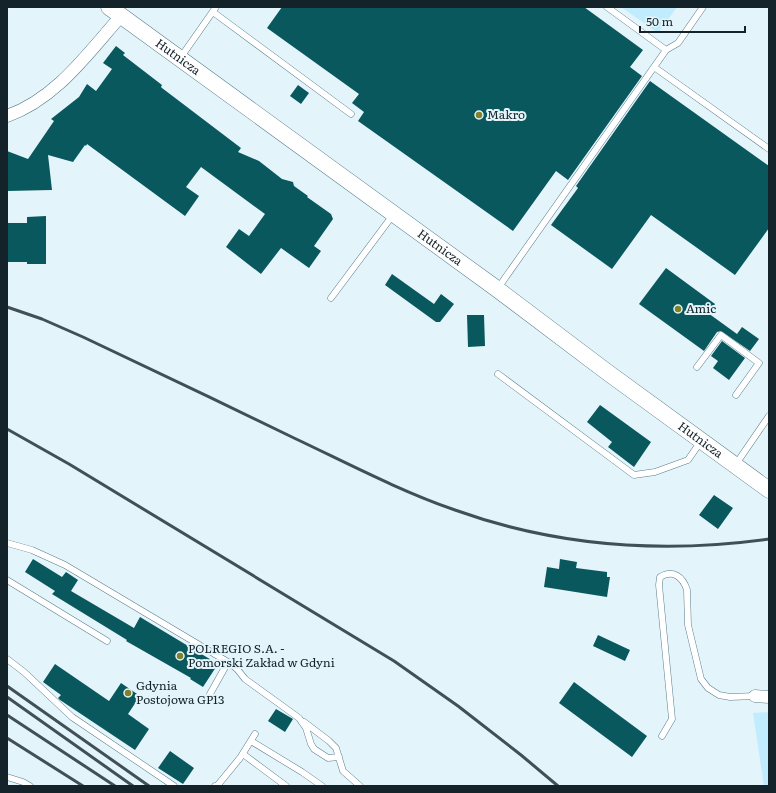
<svg xmlns="http://www.w3.org/2000/svg" width="776" height="793" viewBox="0 0 776 793" font-family="Literata,serif">
	<style>
		.green { fill: #c0ecfe }
		.building { fill: #09585d }
		.lines { fill: none; stroke-linecap: round; stroke-linejoin: round }
		.service-casing { stroke: #597e8d; stroke-width: 7 }
		.minor-casing { stroke: #597e8d; stroke-width: 13 }
		.secondary-casing { stroke: #597e8d; stroke-width: 17 }
		.service { stroke: #fff; stroke-width: 6 }
		.minor { stroke: #fff; stroke-width: 12 }
		.secondary { stroke: #fff; stroke-width: 16 }
		.rail { stroke: #405056; stroke-width: 3 }
		.poi-dot { fill: #7f822b; stroke: #e4f4fb; stroke-width: 1.5 }
		.labels { text-anchor: middle; stroke-width: 4; stroke-linejoin: round; paint-order: stroke }
		.street-label { font-size: 12px; fill: #132329; stroke: #e4f4fb }
		.poi-label { font-size: 12px; fill: #132329; stroke: #e4f4fb; text-anchor: start }
	</style>
	<rect width="100%" height="100%" fill="#e4f4fb"/>
	<!-- green -->
	<path class="green" d="M621,7h56l-19,26z
		M769,712v74h-5l-11,-73z"/>
	<!-- building -->
	<path class="building" d="M282,7h302l59,43 -13,17 12,9 -74,104 -12,-9 -43,60 -155,-110 6,-9 -12,-9 7,-9 -92,-66z
		M116,46l9,7 -2,2 39,30 -1,2 1,1 79,60 -3,4 21,9 23,18 11,3 1,4 14,10 -1,1 24,17 2,5 -19,27 7,5 -12,17 -28,-20 -20,26 -35,-27 13,-18 10,7 16,-22 -64,-47 -15,20 13,9 -14,20 -98,-72 -1,2 -1,-1 -12,17 -25,-7 4,35 -45,1v-40l21,8 26,-38 -3,-2 28,-22 8,-13 9,7 16,-22 -9,-6z
		M650,81l119,85v62l-34,47 -84,-60 -39,54 -61,-44 27,-37 -2,-2z
		M298,85l11,8 -8,11 -11,-8z
		M46,216v48h-19v-2h-20v-39h20v-6z
		M666,268l49,36 -7,9 29,21 5,-7 17,12 -9,12 -29,-20 -4,1 -13,19 -65,-47z
		M392,274l42,30 7,-10 13,10 -14,18h-4l-51,-37z
		M467,315h17l1,31 -17,1z
		M722,341l23,17 -16,22 -16,-12 5,-7 -7,-5z
		M600,405l51,37 -17,25 -26,-20 4,-5 -25,-20z
		M714,495l19,13 -15,21 -19,-14z
		M33,559l29,18 4,-5 12,8 -7,11 63,37 6,-11 78,47 -15,23 -13,-8 1,-1 -65,-37 1,-1 -75,-46 3,-3 -30,-19z
		M560,559l17,3 -1,6 31,4v5h3l-3,20 -63,-10 3,-20 12,2z
		M598,635l32,15 -5,11 -32,-15z
		M55,664l54,37 12,-18 19,13 -12,18 21,15 -14,21 -75,-50 -2,-2 3,-3 -18,-13z
		M574,682l73,54 -15,21 -73,-54z
		M276,709l17,10 -8,13 -17,-11z
		M170,751l24,17 -11,16 -25,-16z"/>
	<g class="lines">
		<defs>
			<path id="service" d="M607,7l59,43
				M213,12l138,102
				M181,57l35,-50
				M654,67l115,82
				M498,288l168,-238 12,-7 25,-36
				M331,298l62,-83
				M697,367l24,-32 38,28 -23,32
				M498,374l136,101 21,-3 33,-12 13,-19
				M736,464l33,-48
				M7,543l25,7 33,15 163,97 9,7 8,10 54,39 7,10 5,16 3,5 14,9 11,-1
				M7,580l100,61
				M7,659l17,13 48,45 102,69
				M210,694l18,-32
				M304,722l25,19 7,7 7,23 17,15
				M662,736l10,-17 -13,-134 1,-8c13,-8 23,0 27,13l1,35 13,54 7,9 11,7 11,2 25,-1
				M251,741l51,31 20,14
				M243,754l43,32
				M7,777l16,5 7,4
				M215,786h2l23,-28 15,-24"/>
			<path id="minor" d="M7,116c49,-17 81,-63 114,-100
				M755,696l14,1"/>
			<g id="secondary">
				<path id="s1" d="M109,7l388,282 110,83 162,118"/>
			</g>
		</defs>
		<!-- service casing -->
		<use href="#service" class="service-casing"/>
		<!-- minor casing -->
		<use href="#minor" class="minor-casing"/>
		<!-- secondary casing -->
		<use href="#secondary" class="secondary-casing"/>
		<!-- service -->
		<use href="#service" class="service"/>
		<!-- minor -->
		<use href="#minor" class="minor"/>
		<!-- secondary -->
		<use href="#secondary" class="secondary"/>
		<!-- rail -->
		<path class="rail" d="M7,307l35,12 41,18c70,33 141,67 211,101 53,25 106,53 161,72 103,37 206,44 314,29
			M7,429l62,35 325,197 64,45 63,49 37,31
			M7,686l142,100
			M7,697l126,89
			M7,715l108,71
			M7,738l76,48"/>
	</g>
	<!-- markers -->
	<g class="poi-dot">
		<circle cx="479" cy="115" r="4"/>
		<circle cx="678" cy="309" r="4"/>
		<circle cx="180" cy="656" r="4"/>
		<circle cx="128" cy="693" r="4"/>
	</g>
	<g class="labels">
		<!-- street labels -->
		<g class="street-label">
			<text dy="4" stroke="none"><textPath href="#s1" startOffset="85">Hutnicza</textPath></text>
			<text dy="4" stroke="none"><textPath href="#s1" startOffset="409">Hutnicza</textPath></text>
			<text dy="4" stroke="none"><textPath href="#s1" startOffset="733">Hutnicza</textPath></text>
		</g>
		<!-- poi labels -->
		<g class="poi-label">
			<text x="487" y="119">Makro</text>
			<text x="686" y="313">Amic</text>
			<text x="188" y="653">POLREGIO S.A. -<tspan x="188" dy="14">Pomorski Zakład w Gdyni</tspan></text>
			<text x="136" y="690">Gdynia<tspan x="136" dy="14">Postojowa GP13</tspan></text>
		</g>
	</g>
	<!-- border -->
	<rect width="776" height="793" fill="none" stroke="#132329" stroke-width="16"/>
	<!-- scale -->
	<path d="M640 26v6h105v-6" fill="none" stroke="#132329" stroke-width="2"/>
	<text x="646" y="26" font-size="12" fill="#132329" stroke="#e4f4fb" stroke-width="3" paint-order="stroke">50 m</text>
</svg>
